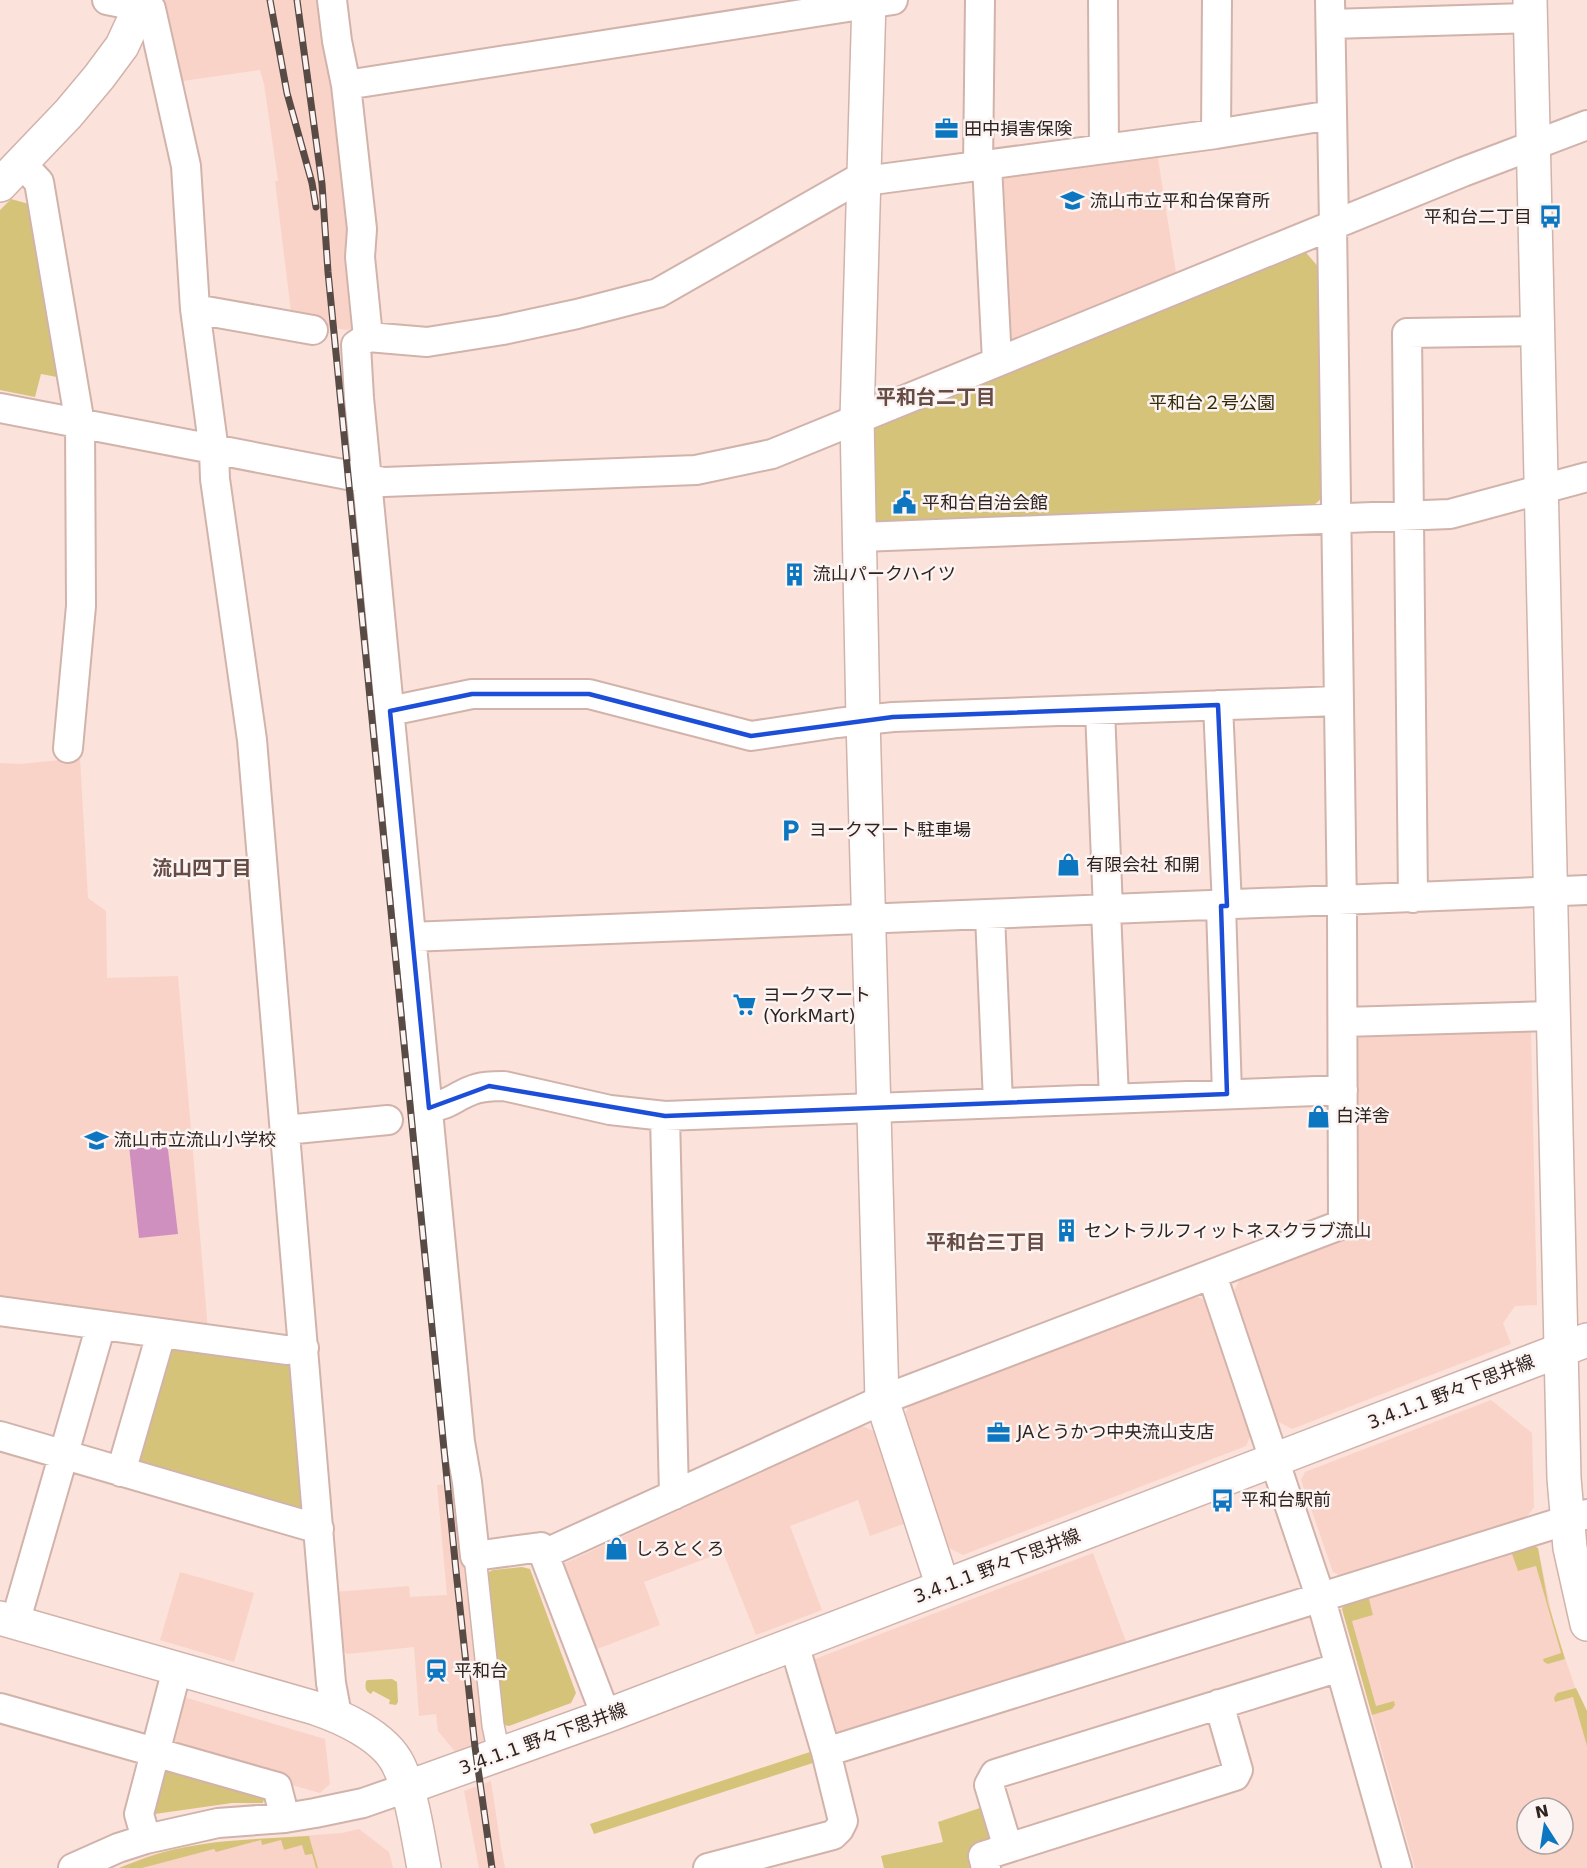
<svg xmlns="http://www.w3.org/2000/svg" width="1587" height="1868" viewBox="0 0 1587 1868" font-family="'DejaVu Sans','Noto Sans JP',sans-serif">
	<style>
		.built { fill: #fad3c8; fill-rule: evenodd }
		.green { fill: #d6c37a }
		.water { fill: #cf90bf }
		.lines { fill: none; stroke-linecap: round; stroke-linejoin: round }
		.pedestrian-casing { stroke: #d1b3ab; stroke-width: 24 }
		.minor-casing { stroke: #d1b3ab; stroke-width: 32 }
		.tertiary-casing { stroke: #d1b3ab; stroke-width: 36 }
		.pedestrian { stroke: #fff; stroke-width: 21 }
		.minor { stroke: #fff; stroke-width: 28 }
		.tertiary { stroke: #fff; stroke-width: 33 }
		.rail-casing { stroke: #584b46; stroke-width: 7 }
		.rail { stroke: #fbf4f2; stroke-width: 4.5; stroke-dasharray: 14; stroke-linecap: butt }
		.marked { fill: none; stroke: #1d4ed8; stroke-width: 4.5; stroke-linejoin: round }
		.labels { text-anchor: middle; stroke-width: 5; stroke-linejoin: round; paint-order: stroke }
		.poi-label { font-size: 18px; fill: #2e231f; stroke: #fbf4f2; text-anchor: start }
		.park-label { font-size: 18px; fill: #332a08; stroke: #fbf4f2 }
		.street-label { font-size: 18px; fill: #2e231f; stroke: #fbf4f2 }
		.neighbourhood-label { font-size: 20px; font-weight: bold; fill: #664c45; stroke: #fbf4f2 }
	</style>
	<rect width="100%" height="100%" fill="#fbe2db"/>
	<!-- built -->
	<path class="built" d="M160,0h165l25,233 7,96 -11,1 -54,-10 -17,-139h3l-14,-97 -4,-14 -84,12 -9,-35 -3,-46z
		M1157,152l20,127 -158,61 -8,-2 -5,-6 -13,-151 10,-9z
		M80,758l8,140 18,13 1,67 71,-2 30,354 -208,-29v-538l20,1z
		M1523,1024l8,8 6,273 -22,1 -12,17 8,21 -219,85 -17,-9 -43,-125 8,-16 117,-47 -2,-197z
		M1194,1295l16,8 43,127 -7,16 -283,109 -16,-8 -44,-129 9,-18z
		M1491,1400l41,33 2,74 -10,14 -181,56 -10,-5 -32,-92 4,-8z
		M862,1426l16,7 28,90 -36,13 -12,-36 -68,26 32,84 -66,25 -33,-83 -79,30 16,43 -68,26 -33,-85z
		M460,1482l26,258 -30,13 -18,-22 -2,-17 -17,2 -5,-69 -67,7 -8,-8 -5,-54 75,-6 1,11 37,-2 -10,-110z
		M1528,1543l10,5 17,81 21,61 11,21v157h-172l-73,-259 6,-10zM1527,1808h36v36h-36z
		M1093,1553l35,94 -173,53 -126,35 -19,-65 5,-11z
		M180,1572l74,21 -20,69 -74,-22z
		M177,1695l148,44 5,45 -10,9 -148,-42 -7,-12z
		M491,1781l10,66 4,21h-26l-15,-77z
		M359,1829l30,23 4,16h-274l29,-12 28,-7 70,-9 96,-7z"/>
	<!-- green -->
	<path class="green" d="M11,199l18,5 28,173 -16,-3 -6,23 -35,-7v-180z
		M1302,248l19,22 3,226 -11,10 -433,25 -7,-12 -3,-88 13,-10z
		M172,1343l113,15 9,11 8,137 -6,8 -160,-47z
		M1528,1543l10,5 10,55 17,56 -17,5 -4,-2 -1,-3 18,-6 -25,-87 -18,5 -6,-17 -144,41 5,20 -21,6 24,85 18,-5 1,4 -3,4 -20,6 -30,-106 6,-10z
		M522,1567l8,2 46,124 -5,10 -62,23 -9,-2 -14,-151 7,-3z
		M392,1679l5,3 1,20 -2,3 -7,-1 1,-4 -17,-9 -2,3c-6,-3 -6,-7 -5,-13l2,-1z
		M1576,1688l11,23v35l-14,-49 -18,5 -1,-4 3,-5z
		M816,1750l3,11 -225,73 -4,-10z
		M159,1768l107,23 -3,12h-31l-77,11 -6,-8z
		M986,1806l9,27 -17,35h-94l-3,-12 62,-14 -5,-20z
		M309,1836l9,32h-2l-4,-14 -7,1 -3,-10 -18,5 -3,-10 -19,5 -1,-5 -45,12 -2,-3 -72,19h-23c18,-7 37,-15 57,-19 43,-10 89,-10 133,-13z"/>
	<!-- water -->
	<path class="water" d="M167,1141l11,93 -39,4 -10,-92z"/>
	<g class="lines">
		<defs>
			<path id="pedestrian" d="M475,1556l18,169 6,29"/>
			<path id="minor" d="M107,0l44,9 35,157 9,143 19,142 1,28 37,261 79,943 6,32
				M332,0l5,41 9,44 16,144 -2,28 8,80
				M1103,0l1,149
				M1330,0l4,224
				M1331,24l199,-6
				M346,85l547,-85
				M1216,134l1,-134
				M22,164l17,18 41,242 1,182 -13,142
				M987,165l10,196
				M978,166l2,-166
				M865,181l351,-47 115,-19
				M195,309l118,21
				M0,408l384,74 312,-12 76,-16 691,-282 124,-47
				M861,537l589,-23 137,-37
				M1218,705l9,201
				M1100,710l8,200
				M390,711l82,-17h117l162,42 86,-13 56,-6 445,-16
				M1413,898l-6,-565 130,-2
				M1221,906l6,188
				M1106,910l8,188
				M990,915l8,187
				M410,937l1177,-47
				M1343,1022l209,-6
				M429,1108c19,-3 24,-10 41,-17 11,-5 23,-5 34,-5l106,24 55,6 678,-26
				M665,1116l9,379
				M285,1130l103,-10
				M1212,1275l108,321 77,272
				M0,1311l286,39 18,-2
				M0,1436l319,93
				M121,1472l40,-138
				M544,1554l338,-154 461,-176 -1,-313 -10,-686
				M15,1623l86,-298
				M0,1708l277,79 8,31
				M606,1716l-65,-169 -66,9 -8,-74 -7,-40 -101,-1044 -3,-53 12,-8 59,5 76,-12 74,-16 81,-21 207,-118
				M826,1752l761,-238
				M146,1839l-7,-25 38,-145
				M1008,1848l-19,-63 6,-11 345,-107
				M73,1868l45,-20 28,-9 72,-16 67,-5 30,-5 48,-10 43,-15
				M708,1868l125,-33 6,-6 4,-8 -17,-69 -32,-108
				M986,1868l-3,-12 252,-80 3,-6 -19,-66"/>
			<path id="tertiary" d="M869,0l-12,418 6,301 19,681 61,187
				M1530,0l34,1478 6,70 17,76
				M0,185l68,-71 31,-37 23,-31 18,-39
				M0,1618l315,90c27,9 69,28 83,56 14,28 20,73 26,104
				M406,1788l200,-72 981,-376"/>
		</defs>
		<!-- pedestrian casing -->
		<use href="#pedestrian" class="pedestrian-casing"/>
		<!-- minor casing -->
		<use href="#minor" class="minor-casing"/>
		<!-- tertiary casing -->
		<use href="#tertiary" class="tertiary-casing"/>
		<!-- pedestrian -->
		<use href="#pedestrian" class="pedestrian"/>
		<!-- minor -->
		<use href="#minor" class="minor"/>
		<!-- tertiary -->
		<use href="#tertiary" class="tertiary"/>
		<defs>
			<path id="rail" d="M270,0l17,93 25,90 4,24
				M297,0l25,184 6,88 128,1299 19,176 17,121"/>
		</defs>
		<!-- rail casing -->
		<use href="#rail" class="rail-casing"/>
		<!-- rail -->
		<use href="#rail" class="rail"/>
	</g>
	<!-- marked area -->
	<path class="marked" d="M472,694h117l162,42 142,-19 325,-12 9,201h-6l6,188 -562,22 -176,-30 -60,22 -39,-397z"/>
	<!-- icons -->
	<defs>
		<symbol id="office-bare" viewBox="-9 -9 18 18"><path d="M-6-3h4V-5.5h4V-3h4V5H-6ZM-1-4.5V-3h2v-1.5ZM-6 0V1H6V0Z" fill="#0c76c1" stroke="#fbf4f2" stroke-width="2.5" paint-order="stroke"/></symbol>
		<symbol id="school-bare" viewBox="-9 -9 18 18"><path d="M0-5L7-2L0 1L-7-2ZM-4 1L0 2.5L4 1V4Q0 6-4 4Z" fill="#0c76c1" stroke="#fbf4f2" stroke-width="2.5" paint-order="stroke"/></symbol>
		<symbol id="bus-bare" viewBox="-9 -9 18 18"><path d="M-5-6H5V4H4V6H2V4H-2V6H-4V4H-5ZM-3.5-4V0h7V-4ZM-3.5 1.2v1.5H-2V1.2ZM2 1.2v1.5H3.5V1.2Z" fill="#0c76c1" stroke="#fbf4f2" stroke-width="2.5" paint-order="stroke"/></symbol>
		<symbol id="civic-bare" viewBox="-9 -9 18 18"><path d="M-.6-6.5H3V-4.5H.6V-3L4-1V1h2V6H-6V1h2V-1L-.6-3ZM-1.2 2.5V6h2.4V2.5Z" fill="#0c76c1" stroke="#fbf4f2" stroke-width="2.5" paint-order="stroke"/></symbol>
		<symbol id="building-bare" viewBox="-9 -9 18 18"><path d="M-4-6H4V6H1V3H-1V6H-4ZM-2.5-4.3h1.7v1.8h-1.7ZM.8-4.3h1.7v1.8H.8ZM-2.5-1h1.7V.8h-1.7ZM.8-1h1.7V.8H.8Z" fill="#0c76c1" stroke="#fbf4f2" stroke-width="2.5" paint-order="stroke"/></symbol>
		<symbol id="parking-bare" viewBox="-9 -9 18 18"><path d="M-3.5-5.5H1a3.5 3.5 0 0 1 0 7H-1V5.5H-3.5ZM-1-3.4V-.6H.8a1.4 1.4 0 0 0 0-2.8Z" fill="#0c76c1" stroke="#fbf4f2" stroke-width="2.5" paint-order="stroke"/></symbol>
		<symbol id="shop-bare" viewBox="-9 -9 18 18"><path d="M-5-2.5h2.3a2.7 3.5 0 0 1 5.4 0H5L5.5 6h-11ZM-1.5-2.5h3a1.5 2.3 0 0 0-3 0Z" fill="#0c76c1" stroke="#fbf4f2" stroke-width="2.5" paint-order="stroke"/></symbol>
		<symbol id="supermarket-bare" viewBox="-9 -9 18 18"><path d="M-6-5.5h2.5l.6 2H6L4.5 2H-2.5L-4.4-4H-6ZM-1.5 3.2a1.3 1.3 0 1 0 .1 0ZM3 3.2a1.3 1.3 0 1 0 .1 0Z" fill="#0c76c1" stroke="#fbf4f2" stroke-width="2.5" paint-order="stroke"/></symbol>
		<symbol id="station-bare" viewBox="-9 -9 18 18"><path d="M-3-6H3Q5-6 5-4V2Q5 4 3 4L4.5 6H3L1.5 4h-3L-3 6H-4.5L-3 4Q-5 4-5 2V-4Q-5-6-3-6ZM-3.5-4v3h7v-3ZM-3.5 1v1.5H-2V1ZM2 1v1.5H3.5V1Z" fill="#0c76c1" stroke="#fbf4f2" stroke-width="2.5" paint-order="stroke"/></symbol>
	</defs>
	<g fill-rule="evenodd">
		<use href="#office-bare" x="930" y="112" width="33" height="33"/>
		<use href="#school-bare" x="1056" y="184" width="33" height="33"/>
		<use href="#bus-bare" x="1534" y="200" width="33" height="33"/>
		<use href="#civic-bare" x="888" y="486" width="33" height="33"/>
		<use href="#building-bare" x="778" y="558" width="33" height="33"/>
		<use href="#parking-bare" x="774" y="814" width="33" height="33"/>
		<use href="#shop-bare" x="1052" y="848" width="33" height="33"/>
		<use href="#supermarket-bare" x="728" y="988" width="33" height="33"/>
		<use href="#shop-bare" x="1302" y="1100" width="33" height="33"/>
		<use href="#school-bare" x="80" y="1124" width="33" height="33"/>
		<use href="#building-bare" x="1050" y="1214" width="33" height="33"/>
		<use href="#office-bare" x="982" y="1416" width="33" height="33"/>
		<use href="#bus-bare" x="1206" y="1484" width="33" height="33"/>
		<use href="#shop-bare" x="600" y="1532" width="33" height="33"/>
		<use href="#station-bare" x="420" y="1654" width="33" height="33"/>
	</g>
	<g class="labels">
		<!-- poi labels -->
		<g class="poi-label">
			<text x="964" y="135">田中損害保険</text>
			<text x="1090" y="207">流山市立平和台保育所</text>
			<text x="1532" y="223" text-anchor="end">平和台二丁目</text>
			<text x="922" y="509">平和台自治会館</text>
			<text x="813" y="580">流山パークハイツ</text>
			<text x="809" y="836">ヨークマート駐車場</text>
			<text x="1086" y="871">有限会社 和開</text>
			<text x="763" y="1001">ヨークマート<tspan x="763" dy="21">(YorkMart)</tspan></text>
			<text x="1336" y="1122">白洋舎</text>
			<text x="114" y="1146">流山市立流山小学校</text>
			<text x="1084" y="1237">セントラルフィットネスクラブ流山</text>
			<text x="1017" y="1438">JAとうかつ中央流山支店</text>
			<text x="1241" y="1506">平和台駅前</text>
			<text x="635" y="1555">しろとくろ</text>
			<text x="454" y="1677">平和台</text>
		</g>
		<!-- park labels -->
		<g class="park-label">
			<text x="1212" y="409">平和台２号公園</text>
		</g>
		<!-- street labels -->
		<g class="street-label">
			<text transform="translate(1451 1392) rotate(-21)" y="6">3.4.1.1 野々下思井線</text>
			<text transform="translate(997 1566) rotate(-21)" y="6">3.4.1.1 野々下思井線</text>
			<text transform="translate(543 1739) rotate(-20)" y="6">3.4.1.1 野々下思井線</text>
		</g>
		<!-- neighbourhood labels -->
		<g class="neighbourhood-label">
			<text x="936" y="404">平和台二丁目</text>
			<text x="202" y="875">流山四丁目</text>
			<text x="986" y="1249">平和台三丁目</text>
		</g>
	</g>
	<!-- north arrow -->
	<g transform="translate(1545 1826) rotate(348)"><circle r="28" fill="#fbf4f2" stroke="#a9a09e" stroke-width="1.5"/>
	<path d="M0-4.5L10 22L0 15L-10 22Z" fill="#0c76c1"/>
	<text y="-9" font-size="16" font-weight="bold" text-anchor="middle" fill="#2e231f">N</text>
	</g>
</svg>
